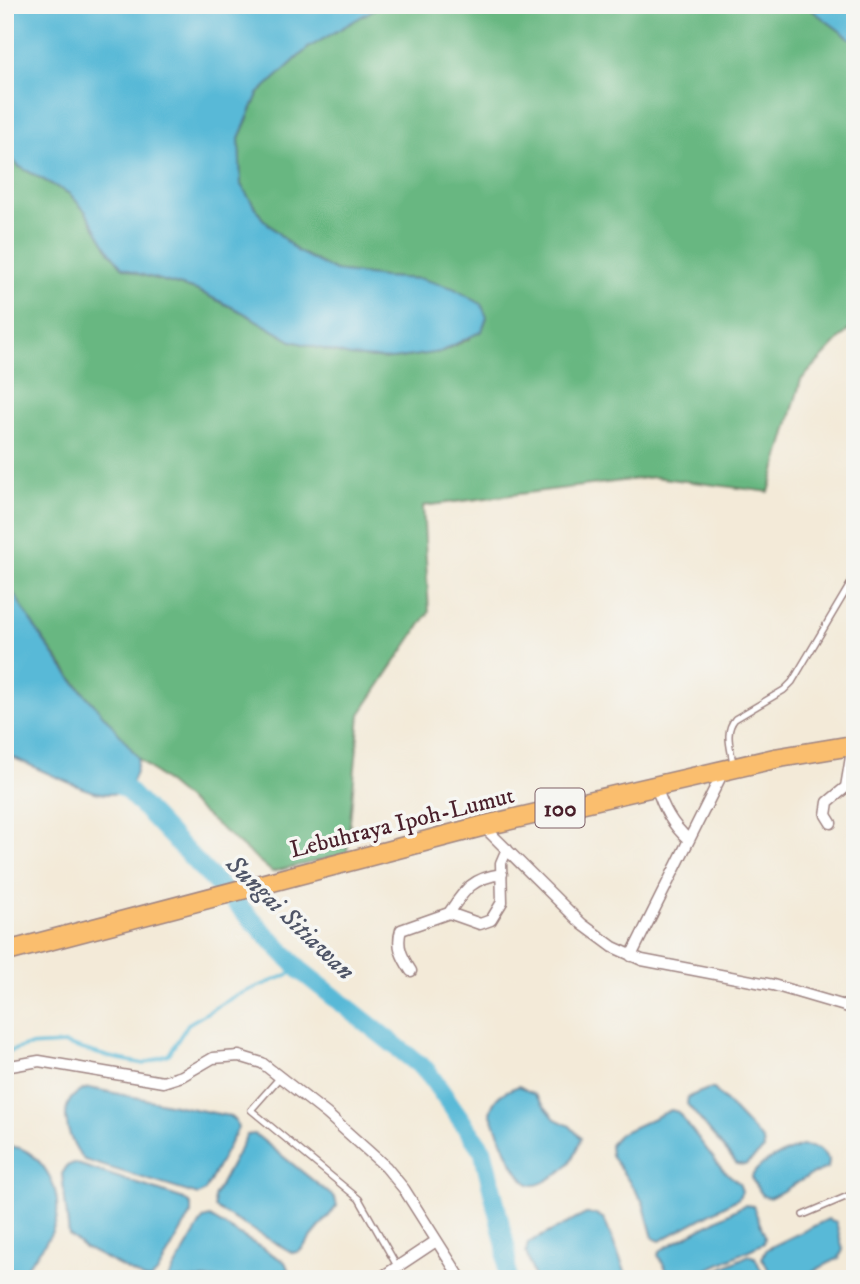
<svg xmlns="http://www.w3.org/2000/svg" width="860" height="1284" viewBox="0 0 860 1284" font-family="'IM FELL DW Pica',serif">
	<style>
		.forest { fill: #68b781; stroke: #596b56; stroke-width: 2 }
		.water { fill: #58b9d7; stroke: #516c81; stroke-width: 2 }
		.lines { fill: none; stroke-linecap: round; stroke-linejoin: round }
		.stream { stroke: #58b9d7; stroke-width: 3.5 }
		.river { stroke: #58b9d7; stroke-width: 19 }
		.lane-casing { stroke: #9e8482; stroke-width: 8 }
		.street-casing { stroke: #9e8482; stroke-width: 13 }
		.highway-casing { stroke: #9e8482; stroke-width: 22 }
		.lane { stroke: #fff; stroke-width: 5 }
		.street { stroke: #fff; stroke-width: 10 }
		.highway { stroke: #fabe6e; stroke-width: 19 }
		.labels { text-anchor: middle; stroke-width: 7; stroke-linejoin: round; paint-order: stroke }
		.shield { fill: #f6f6f2; stroke: #7e6067; stroke-width: 2 }
		.shield-label { font-size: 23px; font-weight: bold; fill: #4a1f2b }
		.street-label { font-size: 24px; fill: #4a1f2b; stroke: #f6f6f2 }
		.water-label { font-size: 26px; font-style: italic; fill: #4f5567; stroke: #f6f6f2 }
	</style>
	<rect width="100%" height="100%" fill="#f6f6f2"/>
	<filter id="ink" filterUnits="userSpaceOnUse"><feTurbulence type="fractalNoise" baseFrequency=".0143" numOctaves="2"/><feDisplacementMap in="SourceGraphic" scale="14" xChannelSelector="R" yChannelSelector="G"/><feConvolveMatrix kernelMatrix="1 2 1 2 8 2 1 2 1" color-interpolation-filters="sRGB"/></filter>
	<filter id="wash" filterUnits="userSpaceOnUse"><feTurbulence type="fractalNoise" baseFrequency=".00686" numOctaves="4" result="noise"/><feDisplacementMap in="SourceGraphic" scale="28" xChannelSelector="R" yChannelSelector="G"/><feGaussianBlur stdDeviation="1.57" result="paint"/><feColorMatrix in="noise" values="0 0 0 0 0 0 0 0 0 0 0 0 0 0 0 0 0 1.4 0 .05"/><feComposite in="paint" operator="in"/></filter>
	<g filter="url(#wash)">
		<rect width="100%" height="100%" fill="#f3ead8"/>
		<!-- forest -->
		<path class="forest" d="M381,5h424l50,37v281l-54,57 -32,112 -115,-15 -231,29 6,106 -69,102 -13,140 -75,18 -134,-114 -64,-77 -38,-51 -31,-51v-429l13,16 52,28 16,18 24,40 12,15 17,7 57,16 46,22 50,29 58,15 42,3 48,-7 29,-13 -47,-60 -39,-2 -48,-6 -38,-20 -35,-33 -21,-33 -2,-47 19,-44 50,-46z"/>
		<!-- water -->
		<path class="water" d="M5,5h376l-73,43 -50,46 -19,44 2,47 21,33 35,33 38,20 48,6 39,2 31,9 28,16 6,13 -5,14 -42,21 -48,7 -42,-3 -58,-15 -50,-29 -46,-22 -57,-16 -17,-7 -12,-15 -24,-40 -16,-18 -52,-28 -13,-16z
			M805,5h50v37z
			M5,579c22,36 43,71 70,104 22,25 44,48 63,75 -4,53 -43,36 -77,21 -19,-8 -37,-17 -56,-25z
			M519,1086l16,9 20,24 15,7 11,12c-7,21 -12,30 -32,41 -6,4 -13,8 -20,5 -14,-6 -32,-56 -39,-71 4,-17 13,-21 29,-27z
			M89,1088l140,28 7,5 2,7 -33,63 -7,4 -114,-35c-17,-22 -32,-62 5,-72z
			M708,1089h6l49,52 1,8 -19,16 -8,-1 -50,-60 1,-7z
			M671,1110l7,2 44,57 17,14 3,8 -3,7 -79,43 -7,-3 -10,-36 -32,-47 -1,-10 9,-11z
			M255,1134l80,64 2,8 -37,45 -7,2 -78,-45 -1,-11 33,-62z
			M801,1146c15,1 20,2 28,15l-1,7c-21,6 -38,21 -59,30l-6,-2 -12,-18c8,-18 33,-24 50,-32z
			M5,1147c5,0 12,-1 17,2 27,12 44,53 31,80 -7,18 -25,34 -36,50h-12z
			M74,1163l110,36 7,6v9l-34,59 -6,6h-6l-62,-32 -14,-12 -7,-61 5,-8z
			M744,1205l9,1 12,30 -1,7 -77,36 -16,-1 -13,-23 3,-5z
			M586,1214h10l8,5 24,60h-93l-9,-27 2,-9z
			M210,1217l75,45 3,7 -2,10h-118l35,-60z
			M828,1219l8,3 7,28 -4,8 -41,21h-24l-12,-21 5,-9z
			M749,1255l6,2 10,22h-66z"/>
		<g class="lines">
			<!-- stream -->
			<path class="stream" d="M5,1053l21,-7 39,-2 44,13 35,7 25,-10 19,-30 47,-28 65,-26"/>
			<!-- river -->
			<path class="river" d="M107,777l20,13 173,180 126,100 57,81 23,97 1,31"/>
		</g>
	</g>
	<g filter="url(#ink)">
		<g class="lines">
			<defs>
				<path id="lane" d="M733,764c-2,-16 -9,-32 2,-45l49,-29 8,-8 63,-106
					M281,1076l-30,34 108,89 38,67
					M803,1215l52,-22"/>
				<path id="street" d="M656,786c7,22 16,39 33,54
					M831,823l-5,-8 2,-13 18,-15 7,-42
					M483,826l99,98 31,23 29,13 131,25 82,24
					M449,913c16,-24 23,-35 53,-39
					M631,956l93,-186
					M411,971c-9,-14 -15,-25 -10,-41l48,-17 31,11 11,-4 11,-18 -1,-39 6,-14
					M5,1067l34,-6 124,21 19,-6 31,-18 26,-2 23,7 65,51 59,53 18,22 57,90
					M379,1279l57,-38"/>
				<path id="highway" d="M5,952l478,-126 294,-68 78,-13"/>
			</defs>
			<!-- lane casing -->
			<use href="#lane" class="lane-casing"/>
			<!-- street casing -->
			<use href="#street" class="street-casing"/>
			<!-- highway casing -->
			<use href="#highway" class="highway-casing"/>
			<!-- lane -->
			<use href="#lane" class="lane"/>
			<!-- street -->
			<use href="#street" class="street"/>
			<!-- highway -->
			<use href="#highway" class="highway"/>
		</g>
	</g>
	<g class="labels">
		<!-- shield labels -->
		<rect class="shield" x="535.5" y="788.5" width="49" height="39" rx="5"/>
		<g class="shield-label">
			<text x="560" y="816">100</text>
		</g>
		<!-- street labels -->
		<g class="street-label">
			<text transform="translate(402 822) rotate(-14)" y="8">Lebuhraya Ipoh-Lumut</text>
		</g>
		<!-- water labels -->
		<g class="water-label">
			<text transform="translate(291 917) rotate(44)" y="9">Sungai Sitiawan</text>
		</g>
	</g>
	<!-- margin -->
	<rect width="860" height="1284" fill="none" stroke="#f6f6f2" stroke-width="28"/>
</svg>
